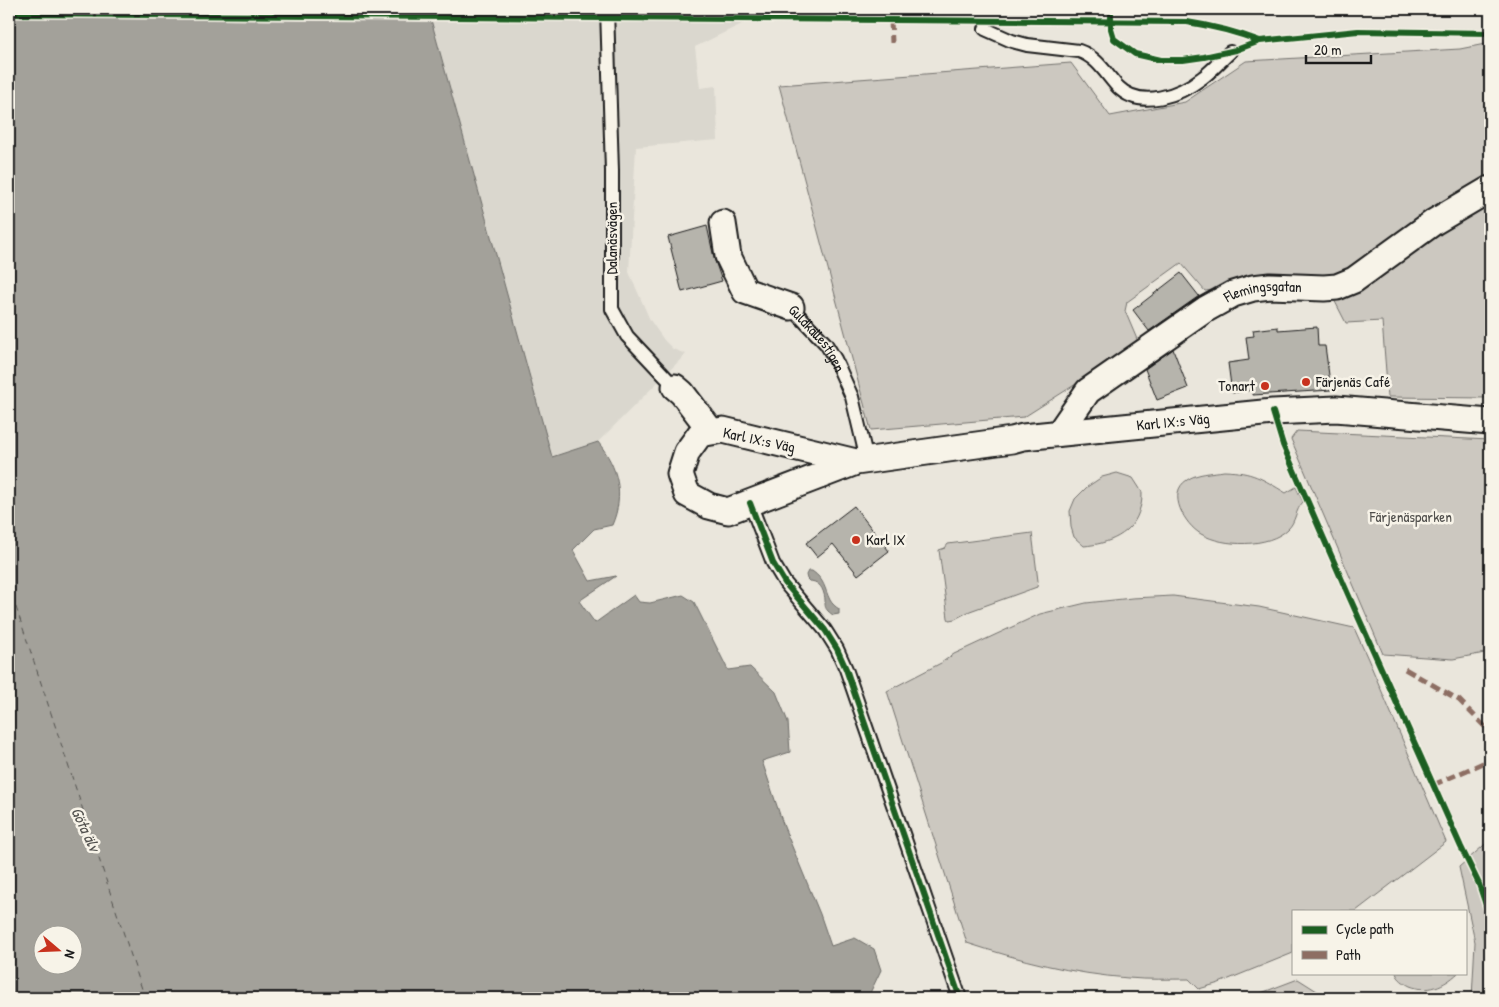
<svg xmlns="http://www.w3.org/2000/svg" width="1499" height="1007" viewBox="0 0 1499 1007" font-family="'Patrick Hand',sans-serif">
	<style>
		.built { fill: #dad7ce }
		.green { fill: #ccc8c0; stroke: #74726e }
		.water { fill: #a3a19a; stroke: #6d6c68; fill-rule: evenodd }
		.pier { fill: #eae6dc }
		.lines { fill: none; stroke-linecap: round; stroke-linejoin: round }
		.ferry { stroke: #52514e; stroke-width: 1; stroke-dasharray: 6 5; stroke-linecap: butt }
		.building { fill: #b6b4ac; stroke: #1c1c1c }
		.service-casing { stroke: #1c1c1c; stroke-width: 16 }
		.minor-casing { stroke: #1c1c1c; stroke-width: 29 }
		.service { stroke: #f7f3e8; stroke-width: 12 }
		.minor { stroke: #f7f3e8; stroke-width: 25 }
		.quiet { stroke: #8d6e63; stroke-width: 5; stroke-dasharray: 10 5; stroke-linecap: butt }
		.cycleway-casing { stroke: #f7f3e8; stroke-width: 9 }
		.cycleway { stroke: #1b5e20; stroke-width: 6 }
		.poi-dot { fill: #c8321e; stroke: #f7f3e8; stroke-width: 2 }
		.labels { text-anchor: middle; stroke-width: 5; stroke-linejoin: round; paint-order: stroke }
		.street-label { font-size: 15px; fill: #1c1c1c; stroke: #f7f3e8 }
		.poi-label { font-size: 15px; fill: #1c1c1c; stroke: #f7f3e8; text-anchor: start }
		.park-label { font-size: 15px; fill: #51504d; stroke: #f7f3e8 }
		.water-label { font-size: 16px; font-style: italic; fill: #52514e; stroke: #f7f3e8 }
	</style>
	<rect width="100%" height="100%" fill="#eae6dc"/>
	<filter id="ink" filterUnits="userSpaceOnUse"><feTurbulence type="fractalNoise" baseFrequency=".02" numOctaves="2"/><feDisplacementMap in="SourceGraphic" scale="10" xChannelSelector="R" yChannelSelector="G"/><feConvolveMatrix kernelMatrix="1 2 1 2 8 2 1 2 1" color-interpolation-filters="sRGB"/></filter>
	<g filter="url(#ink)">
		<!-- built -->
		<path class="built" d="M428,9h344l-77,38 5,41 16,-2 2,54 -82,7 -7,125 21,48 14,20 9,9 13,5 -88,88 -46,16z"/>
		<!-- green -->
		<path class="green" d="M1490,43v355l-102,-1 -6,-76 -36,2 -24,-47 -117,15 -24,-28 -54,39 -2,9 14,33 -115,73 -153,13 -92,-345 292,-22 39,53 75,-14 61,-41 214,-12z
			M1297,431l193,9v212l-37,7 -70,-5 -92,-215z
			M1224,471c29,1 37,7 62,22l10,-6 7,15c-8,8 -7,20 -15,27 -19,19 -65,18 -87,5 -16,-9 -35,-41 -14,-54 10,-7 25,-7 37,-9z
			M1117,473l16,5 9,14c0,5 0,11 -2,16 -6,26 -32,36 -56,38l-10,-9 -3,-10 -1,-16 5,-12 12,-12 15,-10z
			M1032,533l6,48 -1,6 -67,24 -15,8 -6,1 -1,-2 -9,-68 6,-2 3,-4z
			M1173,596l86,11 95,21 14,31 78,183 -90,69h-63v42l-74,30 -20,6 -10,-10c-20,0 -41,1 -61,-1 -55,-4 -109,-18 -161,-35l-80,-252 54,-28 13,-9 86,-40 46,-11 46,-5z
			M1490,840v158h-18l3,-56 -16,-75z
			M1396,973h62c-14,13 -30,20 -48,13 -6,-3 -12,-7 -14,-13z
			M1298,979l30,19h-80z"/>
		<!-- water -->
		<path class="water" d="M9,9h419l124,448 46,-15c20,25 27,53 14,83l-18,4 -21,21 17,31 26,-5 -37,25 16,22 39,-28 5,7 11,1 33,-8 11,7 34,68 22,-3 26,25 12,30 2,30 -28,9 22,66 36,87 11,32 24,-8 19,11 7,21 -11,23 -5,5h-856zM42,934h30v30h-30z
			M808,571h4c13,9 12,17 18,29 2,4 6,7 9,9v5l-6,1c-12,-8 -6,-11 -9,-21 -2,-8 -7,-13 -15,-13l-2,-2 -1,-4z"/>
		<!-- pier -->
		<path class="pier" d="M9,9h421l4,13 -425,-4z"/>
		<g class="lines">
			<!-- ferry -->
			<path class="ferry" d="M9,586l136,412
				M9,996l1,2"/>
		</g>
		<!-- building -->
		<path class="building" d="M707,226l7,32 8,23 -40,11 -14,-55z
			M1181,273l18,23 -50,35 -16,-21z
			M1278,327v3l39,-3 1,19h7l6,44 -78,5v-5l-21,3 -4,-30 21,-3 -3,-23 8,-1 -1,-6z
			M1173,349l15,39 -31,12 -12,-31z
			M854,506l35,45 -31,24 -25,-31 -16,13 -11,-14z"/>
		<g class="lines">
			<defs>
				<g id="service">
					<path d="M607,9l5,162v138l15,27 48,51"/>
					<path d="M985,29l27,12 15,4 52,6c18,6 27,23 39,36 23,23 62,8 84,-9 10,-7 19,-18 28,-26"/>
					<path id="s1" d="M791,307l35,37 9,15 17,38 15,63"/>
					<path d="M750,503l23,60 12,20 40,47 12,19 9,20 114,329"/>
				</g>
				<g id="minor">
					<path d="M723,223l5,33 17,35 46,16"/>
					<path d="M675,387l7,6 29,38"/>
					<path id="s2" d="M1059,433l29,-42 118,-82 27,-15 20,-6 17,-2 54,2 13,-1 17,-7 80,-58 56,-33"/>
					<path id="s3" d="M856,462l-133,-32 -23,4 -13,18 -7,22 7,20 22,12 19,5 128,-49 156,-22 11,-3 250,-25 63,-3 154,13"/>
				</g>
			</defs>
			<!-- service casing -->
			<use href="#service" class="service-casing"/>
			<!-- minor casing -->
			<use href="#minor" class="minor-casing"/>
			<!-- service -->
			<use href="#service" class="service"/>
			<!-- minor -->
			<use href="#minor" class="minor"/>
			<!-- quiet -->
			<path class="quiet" d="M891,20l1,23
				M1405,669l54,31 31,32
				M1433,785l57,-25"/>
			<defs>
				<path id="cycleway" d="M1111,9v20l3,10 21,15 26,6h22l21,-3 32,-7 24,-9 98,-10 132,2
					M9,14l1178,8c26,4 49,10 73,19
					M1273,412l10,33 65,149 113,253 18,37 11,33
					M750,503l23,60 12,20 40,47 12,19 9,20 114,329"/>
			</defs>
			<!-- cycleway casing -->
			<use href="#cycleway" class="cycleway-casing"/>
			<!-- cycleway -->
			<use href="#cycleway" class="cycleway"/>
		</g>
	</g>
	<!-- markers -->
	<g class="poi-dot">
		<circle cx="1306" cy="382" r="5"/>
		<circle cx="1265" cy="386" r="5"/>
		<circle cx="856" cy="540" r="5"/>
	</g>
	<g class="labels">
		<!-- street labels -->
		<g class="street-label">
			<text transform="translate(612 238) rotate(-90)" y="5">Dalanäsvägen</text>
			<text dy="5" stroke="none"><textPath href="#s2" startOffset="256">Flemingsgatan</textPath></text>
			<text dy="5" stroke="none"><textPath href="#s1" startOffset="41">Guldkällestigen</textPath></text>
			<text dy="5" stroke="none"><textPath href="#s3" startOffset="728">Karl IX:s Väg</textPath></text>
			<text transform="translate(759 440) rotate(12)" y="5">Karl IX:s Väg</text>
		</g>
		<!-- poi labels -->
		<g class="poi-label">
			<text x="1316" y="387">Färjenäs Café</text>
			<text x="1255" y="391" text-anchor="end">Tonart</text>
			<text x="866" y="545">Karl IX</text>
		</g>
		<!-- park labels -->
		<g class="park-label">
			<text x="1411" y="522">Färjenäsparken</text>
		</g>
		<!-- water labels -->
		<g class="water-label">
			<text transform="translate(86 829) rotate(65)" y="6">Göta älv</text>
		</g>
	</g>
	<!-- margin -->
	<rect width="1499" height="1007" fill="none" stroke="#f7f3e8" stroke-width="30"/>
	<rect x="15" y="15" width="1469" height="977" fill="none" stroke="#1c1c1c" stroke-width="2" filter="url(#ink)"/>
	<!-- legend -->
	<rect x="1292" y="910" width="175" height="65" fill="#f7f3e8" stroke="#9f9d96"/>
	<rect x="1302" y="926" width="25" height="8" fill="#1b5e20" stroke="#9f9d96"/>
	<text x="1336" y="934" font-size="15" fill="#1c1c1c">Cycle path</text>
	<rect x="1302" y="951" width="25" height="8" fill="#8d6e63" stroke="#9f9d96"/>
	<text x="1336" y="960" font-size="15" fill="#1c1c1c">Path</text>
	<!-- north arrow -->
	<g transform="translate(58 950) rotate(109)"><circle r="24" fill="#f7f3e8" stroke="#9f9d96"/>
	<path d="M0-4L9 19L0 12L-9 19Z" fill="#c8321e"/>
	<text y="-8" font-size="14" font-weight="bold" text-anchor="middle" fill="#1c1c1c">N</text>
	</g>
	<!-- scale -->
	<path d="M1306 55v8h65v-8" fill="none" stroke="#1c1c1c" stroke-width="2.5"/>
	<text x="1314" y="55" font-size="15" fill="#1c1c1c" stroke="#f7f3e8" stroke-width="4" paint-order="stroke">20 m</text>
</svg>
